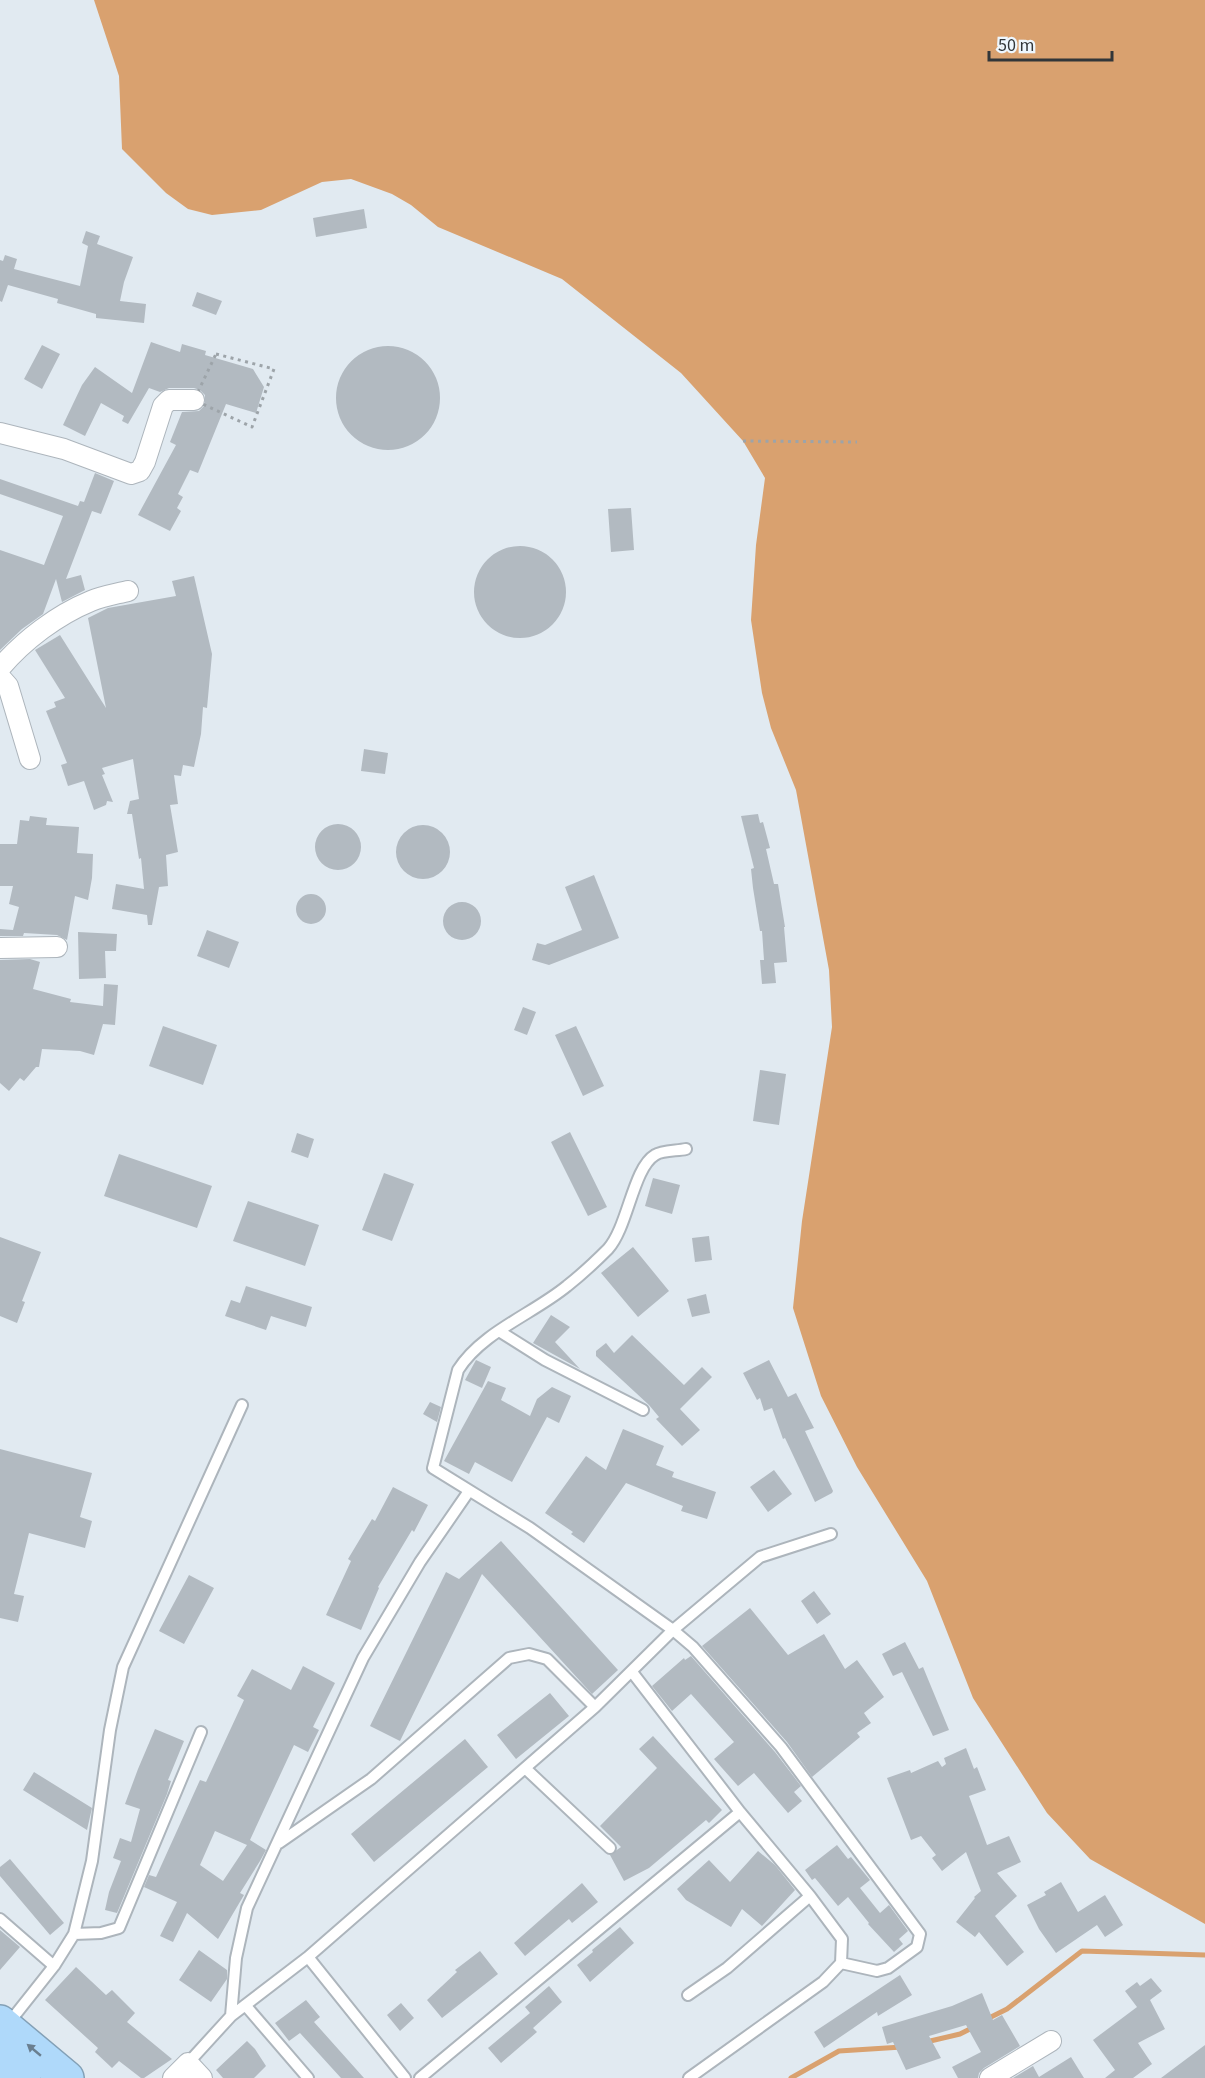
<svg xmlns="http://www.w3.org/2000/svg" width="1205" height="2078" viewBox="0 0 1205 2078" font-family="'Source Sans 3',sans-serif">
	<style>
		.water { fill: #d9a16f }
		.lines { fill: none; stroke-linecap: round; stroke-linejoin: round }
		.stream { stroke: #d9a16f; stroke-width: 5 }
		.building { fill: #b2bac1; fill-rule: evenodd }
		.lane-casing { stroke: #adb5bc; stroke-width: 14 }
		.street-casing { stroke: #adb5bc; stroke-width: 22 }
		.highway-casing { stroke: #83a0b6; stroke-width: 36 }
		.path { stroke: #9da4a9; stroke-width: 3; stroke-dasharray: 3 4.5; stroke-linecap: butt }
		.lane { stroke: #fff; stroke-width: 10 }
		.street { stroke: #fff; stroke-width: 20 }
		.highway { stroke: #afd9fa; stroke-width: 33 }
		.oneway { fill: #6a7f90 }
	</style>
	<rect width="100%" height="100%" fill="#e1eaf1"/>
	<!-- water -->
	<path class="water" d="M94,0h1111v1924l-115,-65 -43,-46 -74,-115 -46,-117 -70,-114 -36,-71 -28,-88 9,-87 30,-194 -3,-57 -33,-180 -25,-62 -9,-35 -11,-73 5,-75 9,-67 -22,-37 -62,-68 -119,-94 -124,-52 -27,-22 -19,-11 -41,-15 -29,3 -61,28 -49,5 -24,-6 -22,-16 -44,-44 -3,-73z"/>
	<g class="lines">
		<!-- stream -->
		<path class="stream" d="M987,2019l20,-10 75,-58 123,4
			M926,2042l34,-8 14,-7
			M791,2078l48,-27 63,-4"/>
	</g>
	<!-- building -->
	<path class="building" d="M364,209l3,19 -51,9 -3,-19z
		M86,231l14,5 -3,8 36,13 -9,25 -4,19 26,3 -2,19 -48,-5v-4l-39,-11 1,-4 -50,-14 -6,17 -2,-1v-41l3,1 2,-6 12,4 -3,10 66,17 8,-40 -6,-3z
		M197,292l25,9 -6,14 -24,-9z
		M151,342l29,10 2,-8 24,7 -1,4 48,14 11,18 -8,26 -30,-9 -28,69 -8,-3 -12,24 5,3 -6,11 4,3 -11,20 -32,-16 38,-70 -6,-3 12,-30 17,-1 6,-6v-10l-5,-5 -6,-2h-25l-9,4 -11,-4 -21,36 -6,-3 2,-5 -23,-13 -16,33 -22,-11 19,-40 13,-18 37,26z
		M42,345l18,9 -18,35 -18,-10z
		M336 398a52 52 0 1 1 104 0a52 52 0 1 1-104 0Z
		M95,473l19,8 -13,33 -9,-3 -26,68 15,-4 4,15 -23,12 -6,-23 -13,35 -21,15 -22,21v-100l44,15 19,-49 -63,-22v-15l78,27 2,-5 4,1z
		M631,508l3,42 -23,2 -3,-43z
		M474 592a46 46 0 1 1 92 0a46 46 0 1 1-92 0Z
		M194,576l18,78 -5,54 -4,-1 -2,27 -7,33 -11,-2 -2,11 -7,-1 4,29 -8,1 8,47 -12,3 2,31 -9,1 -7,38h-4l-1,-10 -35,-6 4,-25 28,5 -3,-31 -2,1 -7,-45h-5l3,-13 9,-2 -6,-40 -31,9 3,6 -3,1 11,27 -6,-1 -1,4 -12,5 -10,-29 -16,5 -7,-21 6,-2 -21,-52 10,-4 -2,-5 11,-4 -30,-48 25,-15 46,73 -18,-90 20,-10 68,-12 -4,-15z
		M364,749l24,4 -3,21 -24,-3z
		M758,814l2,9 3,-1 7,26 -4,1 8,35h4l7,43h-1l3,35 -13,1 2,20 -14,1 -2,-24h4l-2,-29h-2l-7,-43 -2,-19 3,-1 -13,-52z
		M30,816l17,2 -1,7 33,2 -2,26 16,1 -1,24 -4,22 -13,-4 -8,44 -10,-5 -33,-2 -1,3h-23v-7l13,1 6,-23 -10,-3 4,-18h-13v-42h17l3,-24 9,1z
		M315 847a23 23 0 1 1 46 0a23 23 0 1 1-46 0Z
		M396 852a27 27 0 1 1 54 0a27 27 0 1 1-54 0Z
		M594,875l25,63 -70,27 -17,-5 5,-17 8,2 37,-15 -17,-43z
		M296 909a15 15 0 1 1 30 0a15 15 0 1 1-30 0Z
		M443 921a19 19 0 1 1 38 0a19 19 0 1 1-38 0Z
		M207,930l32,12 -10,26 -32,-12z
		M78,932l39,2 -1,17h-11l1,27 -27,1z
		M30,959l10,3 -7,27 38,10 -1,3 33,4 1,-22 14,1 -3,40 -12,-1 -9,31 -14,-4 -38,-2 -3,18h-3l-12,14 -4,-3 -11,13 -9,-8v-123z
		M523,1007l13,5 -9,23 -13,-5z
		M163,1026l54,19 -14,40 -54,-19z
		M576,1026l28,60 -21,10 -28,-61z
		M760,1070l26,4 -7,51 -26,-4z
		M570,1132l37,75 -19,9 -37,-74z
		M297,1133l17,6 -6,19 -17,-6z
		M119,1154l93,32 -15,42 -93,-32z
		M384,1173l30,11 -22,57 -30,-11z
		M653,1178l27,7 -8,29 -27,-8z
		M248,1201l71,24 -14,41 -72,-25z
		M709,1236l3,24 -17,2 -3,-24z
		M0,1237l41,15 -19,49 3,1 -8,21 -17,-7z
		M633,1247l36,44 -31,26 -37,-44z
		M246,1286l66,21 -6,20 -35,-11 -5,14 -41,-14 6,-16 9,3z
		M706,1294l4,19 -18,4 -5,-18z
		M551,1315l19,12 -15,15 25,27 -47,-26z
		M632,1335l52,50 18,-18 10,10 -32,32 20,21 -18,16 -26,-27 3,-2 -10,-12 -53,-49v-5l10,-8 8,10z
		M476,1360l15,7 -9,21 -17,-8z
		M769,1360l19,37 8,-4 18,35 -9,3 28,60 -1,2 -17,9 -30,-64 -2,1 -11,-31 -8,3 -4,-13 -3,2 -14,-27z
		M488,1381l18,7 -5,12 29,16 7,-17 15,-12 19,9 -12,27 -12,-6 -35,65 -37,-20 -6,12 -25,-13z
		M430,1402l11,5 -4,15 -14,-8z
		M623,1429l41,17 -8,19 18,7 -2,5 44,15 -9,27 -26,-8 2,-5 -57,-23 -42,60 -13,-9 2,-2 -28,-19 41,-57 20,14z
		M0,1449l92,24 -12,44 12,4 -7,27 -56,-15 -15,61 10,2 -6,26 -18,-4z
		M774,1470l18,24 -24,18 -18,-25z
		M393,1487l35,18 -14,27 -2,-2 -34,57 1,1 -18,42 -35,-15 25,-54 -3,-2 24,-40 3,2z
		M501,1541l117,129 -26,24 -110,-120 -82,167 -30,-15 76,-154 13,7z
		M189,1575l25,13 -30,56 -25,-13z
		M814,1591l17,23 -14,10 -16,-23z
		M750,1608l38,47 36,-21 21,35 12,-9 27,37 -20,16 7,10 -14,10 3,4 -48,40 -25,-35 -85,-96z
		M905,1642l14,27 4,-2 26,63 -16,6 -31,-64 -9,4 -11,-22z
		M691,1656l84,96 26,34 -7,6 8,9 -14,12 -34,-40 -16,13 -24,-27 20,-17 -43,-48 -19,17 -20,-25 32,-28 1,2z
		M303,1666l32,17 -22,44 6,3 -11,22 -14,-7 -44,95 16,10 -6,11 -20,32 4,2 -26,44 -31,-26 -14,29 -13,-6 17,-34 -33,-15 5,-12 7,2 44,-97 6,2 38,-82 -7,-4 15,-27 39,21zM215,1831l32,14 -24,36 -23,-16z
		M550,1693l19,23 -53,43 -19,-24z
		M155,1729l29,12 -16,39 3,1 -4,13 -50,119 -12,-3 4,-18 12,-31 -8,-3 7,-20 11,4 9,-33 -15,-5 13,-35z
		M653,1736l69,74 -13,13 -3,-3 -57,48 -25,13 -14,-26 11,-8 -21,-21 57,-58 -18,-19z
		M465,1739l23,28 -114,95 -23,-28z
		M966,1748l8,21 3,-2 9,23 -17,6 18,49 22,-9 12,26 -24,11 20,23 -22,20 29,36 -17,14 -28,-34 -4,5 -19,-15 19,-24 -1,-1 7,-6 -15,-39 -24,19 -10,-13 4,-3 -15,-19 -10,4 -24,-62 23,-8 1,3 27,-12 4,6 4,-3 -2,-6z
		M34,1772l58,36 -5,22 -64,-40z
		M837,1845l11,14 3,-2 19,23 -10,8 20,25 9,-8 19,26 -9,8 4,5 -9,8 -26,-28 1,-1 -21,-26 -10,9 -23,-28 -3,2 -7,-10z
		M758,1851l17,14 20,25 -33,36 -20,-17 -11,18 -45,-27 -9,-11 32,-29 21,22z
		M10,1859l54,64 -14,12 -50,-59v-9z
		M1061,1882l17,30 27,-17 18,30 -18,12 -8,-12 -41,28 -17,-24 -12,-24 19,-10 -2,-3z
		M582,1883l16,19 -26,21 -3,-4 -44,37 -11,-13z
		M620,1927l14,16 -44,39 -13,-17 16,-13 -1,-2z
		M0,1930l20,17 -20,23z
		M199,1950l28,20v9l-16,23 -32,-22z
		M480,1951l18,23 -56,44 -15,-18 30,-28 -2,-2z
		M76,1967l30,28 6,-5 23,23 -8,9 45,37 -28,19h-3l-22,-17 -7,7 -17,-16 3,-4 -53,-48z
		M900,1975l12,20 -34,21 -1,-4 -53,36 -10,-16z
		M1151,1978l11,13 -12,9 15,29 -27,14 14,21 -19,14h-28l10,-8 -22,-30 44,-33 -12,-16 12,-9 3,4z
		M549,1986l13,16 -29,26 4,4 -36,31 -13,-15 42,-35 -5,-6z
		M982,1993l11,27 9,-5 18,31 -36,22 -5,5 -1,5h-20l-6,-11 29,-15 -15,-27 -37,11 12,22 -35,12 -13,-28 -6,2 -5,-17 70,-21z
		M306,2000l14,17 -6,5 50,56h-23l-41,-45 -11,8 -14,-18z
		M401,2003l13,15 -14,13 -13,-16z
		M247,2041l8,8 11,17 -12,12h-31l-7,-8z
		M1205,2045v33h-44z
		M1071,2057l13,21h-71l20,-12 6,11z"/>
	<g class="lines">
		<defs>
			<path id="lane" d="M686,1149c-9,2 -24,1 -31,6 -22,13 -27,72 -47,94 -13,13 -27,26 -41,37 -34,28 -85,46 -109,84l-25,98 97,60 143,102 20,17 88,100 139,187 -3,13 -29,21 -11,3 -36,-8
				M499,1331l46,29 98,50
				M632,1672l108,140 70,84 32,43 -1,24 -18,19 -134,96
				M525,1768l85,80
				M279,1843l92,-64 138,-121 20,-4 18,5 48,48
				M0,1919l54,47
				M74,1934l27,-1 18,-5 82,-196
				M308,1957l97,121
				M688,1995l39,-27 83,-72
				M246,2006l62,72
				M231,2016l5,-58 11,-50 116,-250 57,-96 49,-71
				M8,2024l46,-58 20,-32 18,-73 18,-131 13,-63 119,-262
				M188,2063l43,-47 77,-59 287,-250 78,-77 87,-73 71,-23
				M420,2078l320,-266"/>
			<path id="street" d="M0,433l64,16 67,25 9,-3 5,-9 18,-56 6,-6h25
				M0,668c24,-28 57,-53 91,-67 12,-5 25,-7 37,-10
				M0,677l8,9 22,73
				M0,948l57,-1
				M173,2078l15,-15 14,15
				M990,2078l61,-37"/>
			<path id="highway" d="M0,2022l67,56
				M0,2059l24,19"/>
		</defs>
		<!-- lane casing -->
		<use href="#lane" class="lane-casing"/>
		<!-- street casing -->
		<use href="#street" class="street-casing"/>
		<!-- highway casing -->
		<use href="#highway" class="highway-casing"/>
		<!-- path -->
		<path class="path" d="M216,354l58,15 -22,58 -58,-27z
			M743,441l114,1"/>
		<!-- lane -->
		<use href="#lane" class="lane"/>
		<!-- street -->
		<use href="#street" class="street"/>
		<!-- highway -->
		<use href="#highway" class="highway"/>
	</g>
	<!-- one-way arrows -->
	<defs><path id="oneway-solid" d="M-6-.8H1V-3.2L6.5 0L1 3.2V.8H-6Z" transform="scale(1.5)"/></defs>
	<use class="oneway" href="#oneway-solid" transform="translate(34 2050) rotate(-140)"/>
	<!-- scale -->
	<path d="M989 51v9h123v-9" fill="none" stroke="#323639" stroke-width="3"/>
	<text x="998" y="51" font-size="18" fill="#323639" stroke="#eef7fe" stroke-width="4.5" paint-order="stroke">50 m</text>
</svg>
